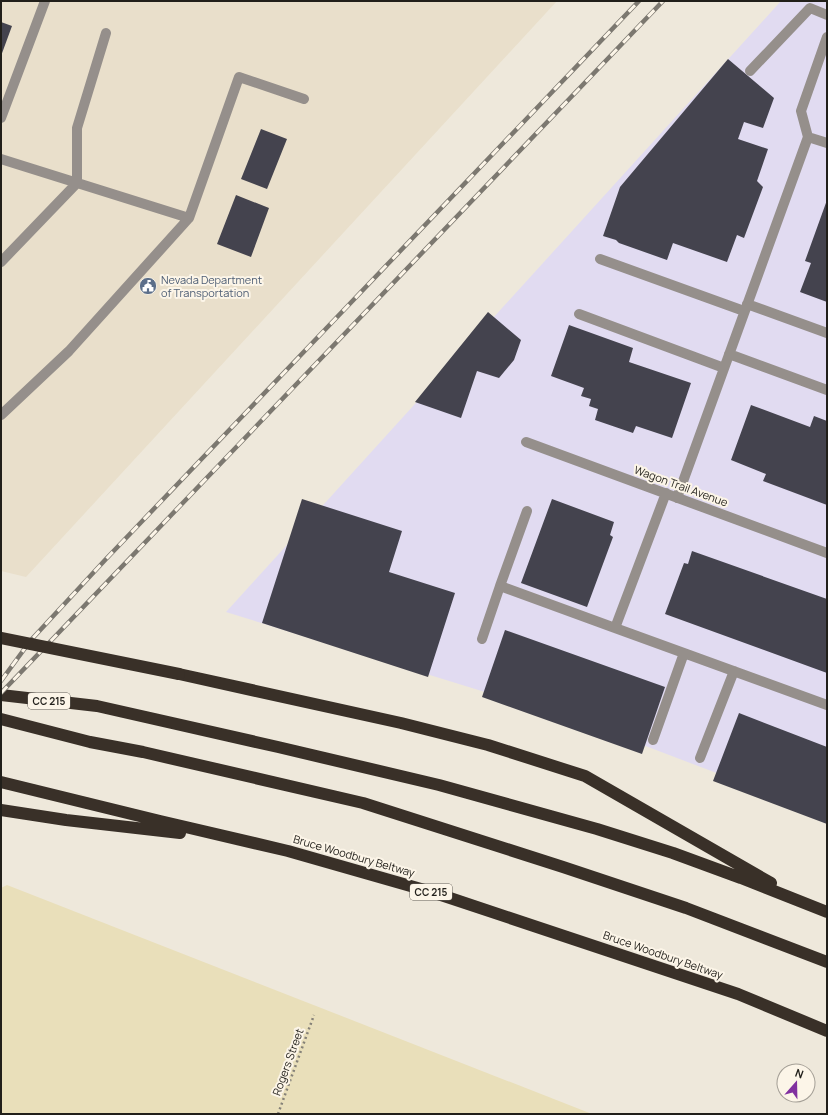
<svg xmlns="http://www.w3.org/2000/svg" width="828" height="1115" viewBox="0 0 828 1115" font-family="Manrope,sans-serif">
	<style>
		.built { fill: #e9dfcb }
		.industrial { fill: #e1dbf1 }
		.sand { fill: #e9dfba }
		.building { fill: #44434e }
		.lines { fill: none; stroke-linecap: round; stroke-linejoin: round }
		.path { stroke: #858178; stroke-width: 2.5; stroke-dasharray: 2 3; stroke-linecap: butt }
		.minor { stroke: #958f8b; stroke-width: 10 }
		.highway { stroke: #393028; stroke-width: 12 }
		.rail-casing { stroke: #7c7870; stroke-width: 4.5 }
		.rail { stroke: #fcf5e8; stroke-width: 3; stroke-dasharray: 9; stroke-linecap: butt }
		.highway-bridge { stroke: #393028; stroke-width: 12 }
		.labels { text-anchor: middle; stroke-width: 4; stroke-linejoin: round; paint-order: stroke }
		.shield { fill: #fcf5e8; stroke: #635f58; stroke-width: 1 }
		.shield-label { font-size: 10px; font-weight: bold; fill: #211f1a }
		.service-label { font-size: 11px; fill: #4e5e75; stroke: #fcf5e8; text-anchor: start }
		.street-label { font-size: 11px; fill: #211f1a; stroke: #fcf5e8 }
	</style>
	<rect width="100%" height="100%" fill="#eee8db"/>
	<!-- built -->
	<path class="built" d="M1,1h556l-531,576 -25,-6z"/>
	<!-- industrial -->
	<path class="industrial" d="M781,1h46v814l-242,-92 -359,-111z"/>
	<!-- sand -->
	<path class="sand" d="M7,885l585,229h-591v-226z"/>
	<!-- building -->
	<path class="building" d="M1,22l11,4 -11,30z
		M728,59l46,39 -11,30 -19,-6 -6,17 30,10 -11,32 6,6 -19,51 -7,-3 -10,27 -54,-19 -6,17 -48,-17 -3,-3 -13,-4 17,-49z
		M261,129l26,10 -20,50 -26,-10z
		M236,195l33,13 -18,49 -34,-13z
		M827,200v102l-27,-10 11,-29 -6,-2z
		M488,312l33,28 -7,20 -15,18 -22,-7 -16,47 -46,-16z
		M569,325l64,23 -4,14 62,21 -19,55 -36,-12 -3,7 -38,-13 3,-11 -9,-3 2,-7 -10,-3 3,-8 -33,-12z
		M751,405l59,22 4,-11 13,5v84l-64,-24 3,-7 -35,-14z
		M302,499l100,32 -13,41 66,21 -27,84 -166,-54z
		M552,499l62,23 -4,13 3,2 -26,70 -66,-24z
		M692,551l135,48v74l-162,-59 19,-51 4,1z
		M505,630l160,57 -23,67 -160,-57z
		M739,713l88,34v77l-114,-43z"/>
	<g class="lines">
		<!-- path -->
		<path class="path" d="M278,1114l36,-99"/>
		<!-- minor -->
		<path class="minor" d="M827,37l-26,74 7,26 19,6
			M750,71l60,-63 17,7
			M1,118l44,-117
			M1,159l188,59 -120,133 -68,64
			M189,218l50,-141 65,22
			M600,259l144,52
			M1,262l76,-79v-55l29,-95
			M747,304l80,29
			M579,314l145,54
			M729,354l98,36
			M526,442l301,111
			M677,498l131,-361
			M527,511l-27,75 115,42 51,-135
			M615,628l212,77
			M482,639l18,-53
			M653,740l31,-87
			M700,758l34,-87"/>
		<!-- highway -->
		<path class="highway" d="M179,674l222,49 87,22 97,31 186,107
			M1,695l96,11 181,41 161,38 158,44 76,24 68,25 86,34
			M1,719l89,23 53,10 220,51 200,64 123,41 141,54
			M1,782l159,39 128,30 147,42 303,101 89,37
			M1,810l65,10 114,13"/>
		<defs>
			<path id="rail" d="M1,681l30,-41 75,-81 533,-558
				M1,693l662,-692"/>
		</defs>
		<!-- rail casing -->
		<use href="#rail" class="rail-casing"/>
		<!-- rail -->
		<use href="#rail" class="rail"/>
		<!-- highway-bridge -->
		<path class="highway-bridge" d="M1,638l178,36"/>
	</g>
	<!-- icons -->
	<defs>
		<symbol id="civic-disc" viewBox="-11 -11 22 22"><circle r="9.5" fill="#5c6f8a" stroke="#fcf5e8"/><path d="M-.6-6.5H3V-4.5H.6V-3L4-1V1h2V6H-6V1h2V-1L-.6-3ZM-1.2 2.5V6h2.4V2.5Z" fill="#fff"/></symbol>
	</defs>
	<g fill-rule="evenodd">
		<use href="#civic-disc" x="138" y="276" width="20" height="20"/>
	</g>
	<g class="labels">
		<!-- shield labels -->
		<g class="shield">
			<rect x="28" y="693" width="42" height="16" rx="3"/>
			<rect x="410" y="884" width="42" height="16" rx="3"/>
		</g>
		<g class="shield-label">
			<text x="49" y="705">CC 215</text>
			<text x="431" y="896">CC 215</text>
		</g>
		<!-- service labels -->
		<g class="service-label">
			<text x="161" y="284">Nevada Department<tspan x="161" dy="13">of Transportation</tspan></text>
		</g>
		<!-- street labels -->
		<g class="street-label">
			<text transform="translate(681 486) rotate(20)" y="4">Wagon Trail Avenue</text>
			<text transform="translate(354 856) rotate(16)" y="4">Bruce Woodbury Beltway</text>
			<text transform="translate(663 955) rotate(19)" y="4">Bruce Woodbury Beltway</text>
			<text transform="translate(288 1062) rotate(-70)" y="4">Rogers Street</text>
		</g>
	</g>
	<!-- border -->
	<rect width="828" height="1115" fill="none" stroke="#211f1a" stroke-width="4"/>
	<!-- north arrow -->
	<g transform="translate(796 1083) rotate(20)"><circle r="19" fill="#fcf5e8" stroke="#a49f96"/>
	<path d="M0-3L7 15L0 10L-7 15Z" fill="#8130a0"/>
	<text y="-6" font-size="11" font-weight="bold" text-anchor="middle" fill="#211f1a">N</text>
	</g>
</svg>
